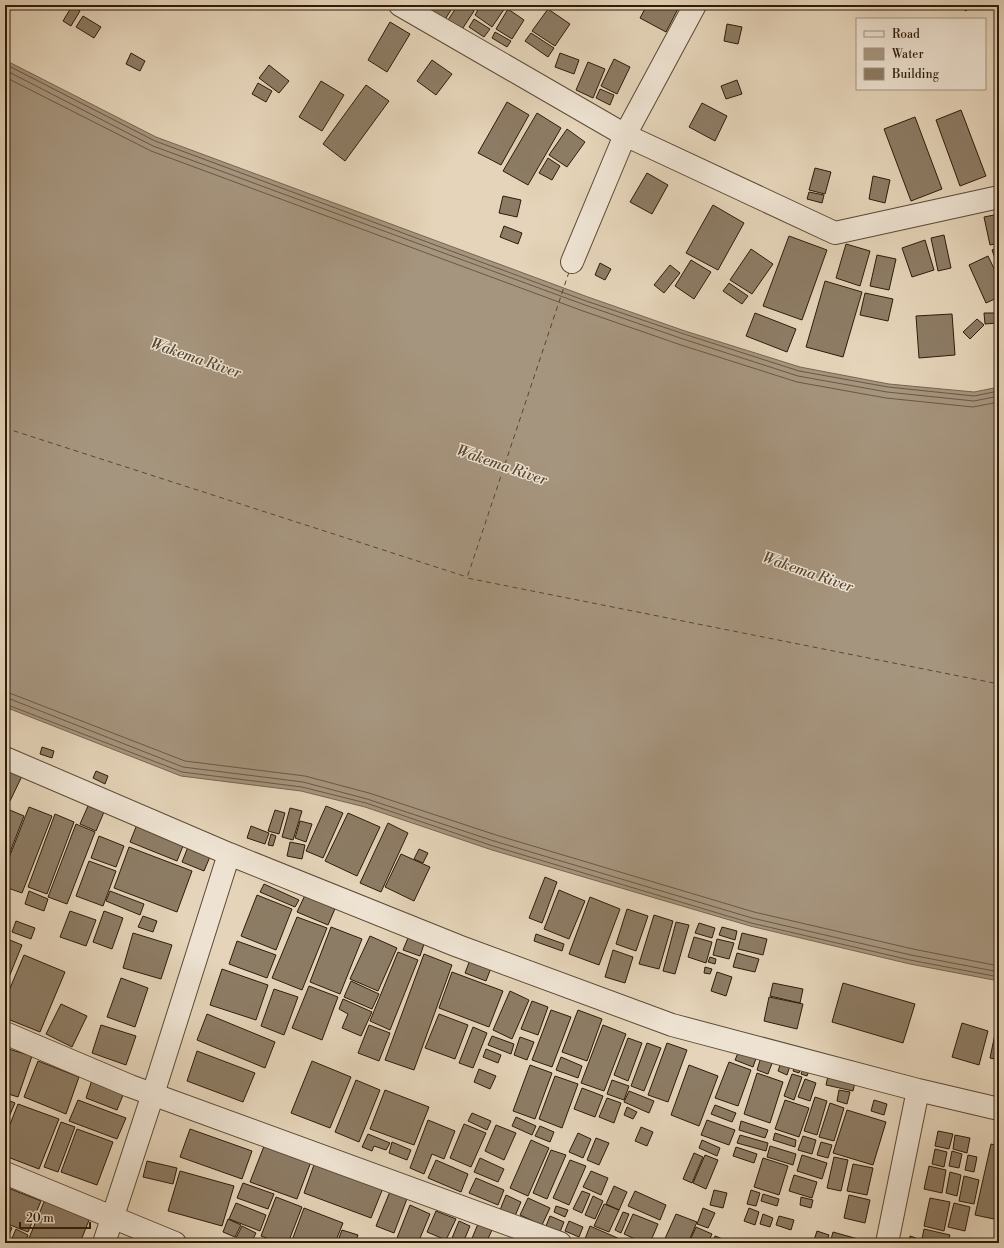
<svg xmlns="http://www.w3.org/2000/svg" width="1004" height="1248" viewBox="0 0 1004 1248" font-family="'Libre Bodoni',serif">
	<style>
		.water { fill: #a6957e; stroke: #766550 }
		.lines { fill: none; stroke-linecap: round; stroke-linejoin: round }
		.shore { stroke: #6a5844; stroke-width: 1 }
		.ferry { stroke: #574633; stroke-width: 1; stroke-dasharray: 5 4; stroke-linecap: butt }
		.building { fill: #8d7c65; stroke: #2d1c0a }
		.minor-casing { stroke: #5b4a36; stroke-width: 24 }
		.minor { stroke: #eee3d2; stroke-width: 22 }
		.labels { text-anchor: middle; stroke-width: 3; stroke-linejoin: round; paint-order: stroke }
		.water-label { font-size: 15px; font-style: italic; fill: #574633; stroke: #eee3d2 }
	</style>
	<rect width="100%" height="100%" fill="#e5d4b9"/>
	<filter id="stains"><feTurbulence type="fractalNoise" baseFrequency=".005" numOctaves="4"/><feColorMatrix values="0 0 0 0 .2 0 0 0 0 .09 0 0 0 0 .02 0 0 0 .5 -.17"/></filter>
	<radialGradient id="worn" r=".72"><stop offset=".6" stop-color="#630" stop-opacity="0"/><stop offset="1" stop-color="#630" stop-opacity=".3"/></radialGradient>
	<!-- water -->
	<path class="water" d="M5,60l151,77 432,160 97,34 115,36 89,17 85,8 25,-5v594l-89,-17 -160,-38 -258,-76 -127,-43 -64,-16 -120,-15 -176,-69z"/>
	<g class="lines">
		<!-- shore -->
		<path class="shore" d="M5,64l150,77 431,160 98,33 115,37 89,16 86,9 25,-5
			M5,70l148,76 432,159 98,34 115,37 89,16 87,9 25,-5
			M5,77l146,74 432,160 98,34 116,37 89,16 87,9 26,-5
			M5,692l7,2 173,67 120,15 64,17 127,42 258,77 159,37 86,17
			M5,698l5,1 173,68 120,15 64,17 127,42 258,77 159,37 88,17
			M5,704l177,68 120,15 64,16 127,43 258,77 159,37 89,17"/>
		<!-- ferry -->
		<path class="ferry" d="M569,272l-102,306 532,106
			M5,428l462,149"/>
	</g>
	<!-- building -->
	<path class="building" d="M433,5h21l-11,18 -15,-9z
		M458,5h7l9,6 -15,23 -15,-8z
		M481,5h26l-15,22 -17,-12z
		M647,5h33l-14,27 -26,-14z
		M958,5h13l-5,6z
		M72,6l8,5 -9,15 -8,-5z
		M508,9l16,11 -12,19 -16,-10z
		M548,9l22,15 -15,22 -23,-15z
		M83,16l18,11 -7,11 -18,-11z
		M474,19l16,10 -6,8 -15,-10z
		M390,22l20,12 -23,38 -19,-12z
		M727,24l15,3 -4,17 -14,-3z
		M495,32l16,9 -4,6 -15,-9z
		M531,33l23,15 -6,9 -23,-16z
		M131,53l14,8 -5,10 -14,-7z
		M560,53l19,7 -5,14 -19,-7z
		M614,59l16,8 -13,27 -16,-8z
		M432,60l20,14 -16,21 -19,-14z
		M588,62l17,7 -12,29 -17,-8z
		M269,65l20,16 -10,12 -20,-15z
		M737,80l5,14 -16,5 -5,-13z
		M321,81l23,14 -22,36 -23,-14z
		M258,83l14,8 -6,11 -14,-8z
		M366,85l23,16 -44,60 -22,-17z
		M600,89l14,6 -4,10 -14,-7z
		M507,102l22,13 -28,50 -23,-12z
		M702,103l25,13 -12,25 -26,-14z
		M961,110l25,66 -26,10 -24,-66z
		M537,113l24,15 -33,57 -25,-14z
		M915,117l27,72 -31,12 -27,-72z
		M567,129l18,13 -18,25 -18,-12z
		M548,158l12,8 -8,14 -13,-7z
		M815,168l16,4 -6,22 -16,-4z
		M647,173l21,12 -16,29 -22,-12z
		M873,176l17,4 -5,23 -16,-4z
		M809,192l15,3 -2,8 -15,-4z
		M503,196l18,4 -4,17 -18,-4z
		M713,205l31,18 -26,47 -32,-17z
		M999,214v29l-9,2 -6,-28z
		M504,226l18,7 -4,11 -18,-7z
		M944,235l7,33 -13,3 -7,-33z
		M789,236l38,14 -25,70 -39,-14z
		M925,240l9,30 -22,7 -10,-29z
		M846,244l24,7 -10,35 -24,-8z
		M999,247v13l-3,1 -4,-11z
		M751,249l22,15 -21,30 -22,-14z
		M877,255l19,4 -7,31 -19,-4z
		M988,256l11,23v18l-13,6 -17,-38z
		M691,260l20,12 -17,27 -19,-13z
		M600,263l11,6 -6,11 -10,-5z
		M670,265l10,8 -16,20 -10,-8z
		M825,281l37,11 -19,65 -37,-10z
		M729,283l19,13 -6,8 -19,-13z
		M865,293l28,6 -5,22 -28,-6z
		M755,313l41,16 -9,23 -41,-16z
		M984,313h12l1,10 -12,1z
		M952,314l3,41 -36,3 -3,-42z
		M977,319l7,6 -14,14 -7,-7z
		M42,747l12,4 -2,7 -12,-4z
		M5,768l17,8 -12,25 -5,-3z
		M96,771l12,5 -3,8 -12,-6z
		M88,806l16,6 -8,19 -16,-7z
		M326,806l17,7 -20,45 -17,-7z
		M29,807l23,9 -30,77 -17,-6v-19z
		M5,808l19,8 -19,49z
		M290,808l12,3 -9,29 -11,-3z
		M275,810l10,3 -6,21 -11,-3z
		M348,813l32,14 -23,49 -32,-15z
		M55,814l19,8 -27,72 -19,-7z
		M300,821l12,3 -6,18 -11,-4z
		M138,822l47,19 -8,20 -47,-19z
		M388,823l20,10 -27,59 -21,-9z
		M76,824l19,8 -28,72 -19,-7z
		M251,826l18,7 -4,11 -18,-6z
		M271,834l5,2 -3,10 -5,-1z
		M99,836l25,10 -8,21 -25,-9z
		M190,842l22,10 -8,19 -22,-9z
		M290,842l15,3 -3,14 -15,-3z
		M129,847l63,24 -15,41 -63,-24z
		M419,849l9,4 -5,10 -9,-4z
		M401,854l29,13 -16,34 -29,-14z
		M89,861l27,10 -13,35 -27,-10z
		M545,877l12,5 -15,41 -13,-5z
		M264,884l35,16 -4,7 -35,-15z
		M559,890l26,11 -16,38 -25,-10z
		M29,891l19,8 -4,12 -19,-7z
		M110,891l34,13 -4,11 -34,-14z
		M307,891l30,13 -9,21 -31,-13z
		M257,895l35,14 -16,41 -35,-14z
		M590,897l30,12 -21,56 -30,-11z
		M627,909l21,7 -12,35 -20,-7z
		M70,911l26,9 -10,26 -26,-9z
		M104,911l19,7 -11,31 -19,-7z
		M654,915l19,6 -14,48 -20,-5z
		M143,916l14,5 -4,11 -15,-5z
		M297,917l30,11 -25,62 -30,-12z
		M16,921l19,7 -4,11 -19,-7z
		M676,922l13,3 -14,49 -12,-3z
		M699,923l16,5 -3,10 -17,-5z
		M331,927l31,12 -22,55 -30,-12z
		M722,927l15,4 -2,9 -16,-5z
		M133,933l39,12 -11,34 -38,-11z
		M742,933l25,6 -4,16 -25,-6z
		M536,934l28,10 -2,7 -28,-10z
		M370,936l27,12 -19,43 -28,-12z
		M694,937l18,5 -6,21 -18,-6z
		M5,938l17,7 -17,42z
		M408,938l16,6 -4,12 -17,-6z
		M717,939l17,4 -5,16 -16,-4z
		M237,941l39,14 -9,23 -38,-14z
		M613,950l20,7 -8,26 -20,-6z
		M398,952l20,8 -28,70 -20,-9z
		M737,953l22,6 -4,13 -22,-5z
		M424,954l28,11 -38,105 -29,-10z
		M24,955l41,17 -25,60 -35,-14v-18z
		M710,957l6,2 -1,5 -7,-2z
		M470,960l21,8 -5,13 -21,-8z
		M705,967l7,2 -2,5 -6,-1z
		M222,969l46,16 -12,35 -46,-15z
		M452,972l51,19 -14,36 -50,-19z
		M717,972l15,5 -6,19 -15,-5z
		M121,978l27,10 -13,39 -28,-10z
		M351,981l28,13 -7,15 -28,-12z
		M773,983l30,6 -3,14 -30,-7z
		M843,983l72,21 -12,39 -71,-21z
		M309,986l29,11 -16,43 -30,-12z
		M274,989l24,8 -14,38 -23,-9z
		M510,991l19,9 -17,39 -19,-9z
		M769,997l34,7 -6,25 -33,-8z
		M343,999l29,13 -11,24 -19,-8 6,-14 -9,-5z
		M532,1001l16,6 -10,28 -17,-6z
		M61,1004l26,12 -15,31 -26,-13z
		M551,1010l20,7 -19,50 -20,-7z
		M578,1010l24,9 -15,42 -25,-9z
		M207,1014l68,28 -10,26 -68,-28z
		M439,1014l29,11 -13,34 -30,-11z
		M962,1023l26,8 -9,34 -27,-8z
		M101,1025l35,11 -10,29 -34,-12z
		M369,1025l21,8 -11,28 -21,-8z
		M603,1025l23,9 -22,57 -23,-8z
		M473,1027l14,6 -14,35 -14,-5z
		M995,1034l4,1v25l-9,-2z
		M492,1036l22,8 -3,10 -23,-9z
		M520,1037l14,5 -7,18 -13,-5z
		M628,1038l14,5 -14,38 -14,-6z
		M647,1043l14,5 -17,43 -13,-5z
		M667,1043l20,7 -19,52 -20,-7z
		M741,1046l17,7 -5,14 -18,-7z
		M5,1048l27,8 -14,41 -13,-4z
		M486,1049l15,6 -3,8 -15,-6z
		M197,1051l58,22 -12,29 -56,-21z
		M762,1054l12,4 -6,16 -11,-4z
		M561,1057l21,9 -4,12 -22,-8z
		M782,1060l9,3 -4,12 -9,-4z
		M38,1061l41,16 -13,37 -42,-17z
		M312,1061l39,16 -21,51 -39,-15z
		M729,1062l22,8 -13,36 -23,-8z
		M796,1062l6,2 -3,9 -6,-2z
		M530,1065l22,8 -17,46 -22,-8z
		M689,1065l29,11 -19,50 -28,-11z
		M804,1066l6,2 -3,8 -6,-2z
		M479,1069l17,7 -6,13 -16,-7z
		M757,1073l26,9 -13,41 -26,-9z
		M792,1074l10,3 -8,23 -10,-4z
		M555,1076l23,8 -16,44 -23,-9z
		M828,1076l27,6 -2,9 -27,-6z
		M93,1077l32,13 -8,20 -31,-12z
		M805,1079l11,4 -6,18 -12,-4z
		M356,1080l24,10 -21,52 -24,-10z
		M612,1080l17,6 -5,14 -17,-6z
		M582,1088l21,8 -8,21 -21,-8z
		M385,1090l44,17 -15,38 -44,-16z
		M839,1090l11,2 -3,12 -10,-3z
		M629,1091l25,10 -5,12 -25,-11z
		M815,1097l12,4 -10,34 -13,-4z
		M607,1098l14,5 -7,20 -15,-6z
		M5,1099l10,4 -10,23z
		M78,1100l48,18 -9,21 -48,-18z
		M785,1100l24,8 -10,29 -24,-8z
		M874,1100l13,4 -3,11 -13,-4z
		M830,1103l14,5 -10,33 -15,-4z
		M18,1104l41,15 -20,50 -34,-13v-19z
		M715,1105l21,8 -4,9 -21,-8z
		M627,1107l10,5 -4,7 -9,-4z
		M847,1110l39,12 -13,43 -40,-12z
		M472,1113l19,8 -4,9 -19,-9z
		M516,1117l20,9 -4,9 -20,-9z
		M428,1120l27,11 -11,28 -12,-5 -8,20 -14,-6z
		M707,1120l28,10 -6,15 -28,-10z
		M741,1121l27,9 -3,8 -26,-8z
		M61,1122l14,5 -17,45 -14,-5z
		M464,1124l22,9 -15,34 -21,-9z
		M496,1125l20,8 -12,27 -19,-9z
		M540,1126l14,6 -4,10 -15,-6z
		M641,1127l12,5 -6,14 -12,-5z
		M77,1129l36,13 -16,43 -36,-13z
		M190,1129l62,22 -10,28 -62,-22z
		M938,1131l15,3 -4,15 -14,-3z
		M578,1133l13,6 -8,19 -14,-6z
		M775,1133l21,7 -1,7 -22,-7z
		M368,1134l22,9 -4,7 -12,-4 -2,5 -10,-4z
		M740,1135l28,8 -2,8 -29,-8z
		M955,1135l15,3 -3,15 -14,-4z
		M803,1136l13,4 -4,14 -14,-4z
		M596,1138l13,5 -10,22 -12,-5z
		M531,1140l18,8 -21,48 -18,-8z
		M702,1140l18,8 -3,8 -18,-8z
		M266,1141l46,18 -15,40 -47,-17z
		M392,1142l19,8 -4,10 -18,-7z
		M821,1142l11,3 -4,13 -11,-3z
		M991,1144l8,2v74l-24,-5z
		M770,1146l26,8 -3,11 -26,-8z
		M736,1147l21,7 -3,9 -21,-7z
		M935,1149l12,3 -3,15 -12,-3z
		M551,1150l15,5 -19,44 -14,-6z
		M952,1151l10,3 -3,14 -10,-2z
		M694,1153l9,4 -11,26 -9,-4z
		M705,1155l13,5 -12,29 -13,-6z
		M802,1155l25,8 -5,16 -25,-8z
		M968,1155l9,2 -3,15 -9,-2z
		M834,1157l14,3 -7,31 -14,-3z
		M480,1158l24,11 -6,13 -24,-10z
		M763,1158l25,8 -9,29 -25,-8z
		M436,1160l32,14 -7,18 -33,-14z
		M570,1160l16,6 -17,39 -16,-7z
		M147,1161l30,7 -4,16 -30,-7z
		M315,1162l68,26 -12,30 -67,-25z
		M853,1164l20,4 -6,27 -20,-4z
		M929,1166l17,4 -4,23 -18,-4z
		M180,1171l54,15 -12,40 -54,-15z
		M591,1171l17,7 -7,17 -18,-8z
		M950,1172l11,3 -4,21 -11,-3z
		M794,1175l23,7 -5,16 -23,-7z
		M964,1176l15,4 -5,24 -15,-3z
		M476,1178l28,12 -6,15 -29,-12z
		M243,1183l31,11 -6,15 -31,-11z
		M614,1186l13,6 -8,18 -13,-6z
		M8,1188l33,13 -13,31 -23,-9v-28z
		M391,1189l17,7 -14,37 -18,-7z
		M714,1190l13,3 -4,15 -13,-3z
		M751,1190l9,3 -4,13 -9,-2z
		M582,1191l8,3 -8,19 -9,-4z
		M635,1191l31,14 -6,15 -32,-14z
		M763,1194l16,5 -2,7 -16,-5z
		M506,1195l15,7 -6,14 -15,-6z
		M849,1195l21,5 -5,23 -21,-5z
		M593,1196l10,5 -8,18 -10,-4z
		M46,1197l45,18 -11,28h-53z
		M276,1197l26,10 -14,36h-8l-19,-7z
		M801,1197l12,3 -2,8 -11,-3z
		M528,1198l22,10 -8,17 -22,-10z
		M930,1198l20,4 -6,29 -20,-5z
		M236,1203l30,12 -6,16 -31,-12z
		M954,1203l16,4 -5,24 -17,-4z
		M604,1204l15,6 -10,22 -15,-6z
		M410,1205l20,9 -12,29h-9l-12,-5z
		M556,1206l12,4 -3,7 -11,-5z
		M304,1208l39,15 -8,20h-44z
		M703,1208l12,5 -7,15 -11,-4z
		M749,1208l10,4 -4,13 -11,-4z
		M436,1211l20,8 -10,21 -19,-8z
		M623,1212l6,2 -8,19 -6,-3z
		M633,1214l25,10 -8,19h-6l-20,-9z
		M676,1214l21,8 -9,21h-25z
		M763,1214l10,4 -3,9 -10,-3z
		M550,1216l14,6 -4,10 -14,-6z
		M779,1216l15,4 -3,10 -15,-5z
		M228,1219l13,6 -6,12 -12,-5z
		M459,1221l11,5 -7,17h-13z
		M569,1221l14,6 -4,10 -14,-6z
		M5,1224l7,4 -5,11 -2,-1z
		M478,1224l14,6 -6,13h-16z
		M242,1226l14,7 -5,10h-4l-11,-5z
		M590,1226l39,17h-36l-8,-4z
		M696,1227l16,7 -4,9h-19z
		M16,1229l12,6 -3,8h-15z
		M924,1229l26,6 -2,8 -26,-4z
		M342,1230l16,5 -3,8h-18z
		M817,1231l12,4 -3,8h-13z
		M833,1232l25,7 -1,4h-27z
		M715,1236l13,5v2h-15z
		M910,1236l6,2 -1,5h-6z
		M366,1239l10,4h-12z
		M118,1240l10,3h-11z
		M262,1240l10,3h-11z"/>
	<g class="lines">
		<defs>
			<path id="minor" d="M400,5l225,130 210,98 164,-36
				M572,262l53,-127 70,-130
				M5,758l224,96 229,92 214,79 246,65 81,19
				M5,1033l125,53 430,157
				M5,1173l170,70
				M104,1243l49,-149 76,-240
				M887,1243l31,-153"/>
		</defs>
		<!-- minor casing -->
		<use href="#minor" class="minor-casing"/>
		<!-- minor -->
		<use href="#minor" class="minor"/>
	</g>
	<g class="labels">
		<!-- water labels -->
		<g class="water-label">
			<text transform="translate(196 358) rotate(19)" y="5">Wakema River</text>
			<text transform="translate(502 465) rotate(19)" y="5">Wakema River</text>
			<text transform="translate(808 572) rotate(19)" y="5">Wakema River</text>
		</g>
	</g>
	<!-- margin -->
	<rect width="1004" height="1248" fill="none" stroke="#e5d4b9" stroke-width="20"/>
	<rect x="6" y="6" width="992" height="1236" fill="none" stroke="#2d1c0a" stroke-width="2"/>
	<rect x="10" y="10" width="984" height="1228" fill="none" stroke="#2d1c0a"/>
	<!-- legend -->
	<rect x="856" y="18" width="130" height="72" fill="#eee3d2" stroke="#a19382"/>
	<rect x="864" y="31" width="20" height="6" fill="#eee3d2" stroke="#a19382"/>
	<text x="892" y="38" font-size="12" fill="#2d1c0a">Road</text>
	<rect x="864" y="48" width="20" height="12" fill="#a6957e" stroke="#a19382"/>
	<text x="892" y="58" font-size="12" fill="#2d1c0a">Water</text>
	<rect x="864" y="68" width="20" height="12" fill="#8d7c65" stroke="#a19382"/>
	<text x="892" y="78" font-size="12" fill="#2d1c0a">Building</text>
	<!-- scale -->
	<path d="M20 1222v6h70v-6" fill="none" stroke="#2d1c0a" stroke-width="2"/>
	<text x="26" y="1222" font-size="12" fill="#2d1c0a" stroke="#eee3d2" stroke-width="3" paint-order="stroke">20 m</text>
	<rect width="100%" height="100%" filter="url(#stains)"/>
	<rect width="100%" height="100%" fill="url(#worn)"/>
</svg>
